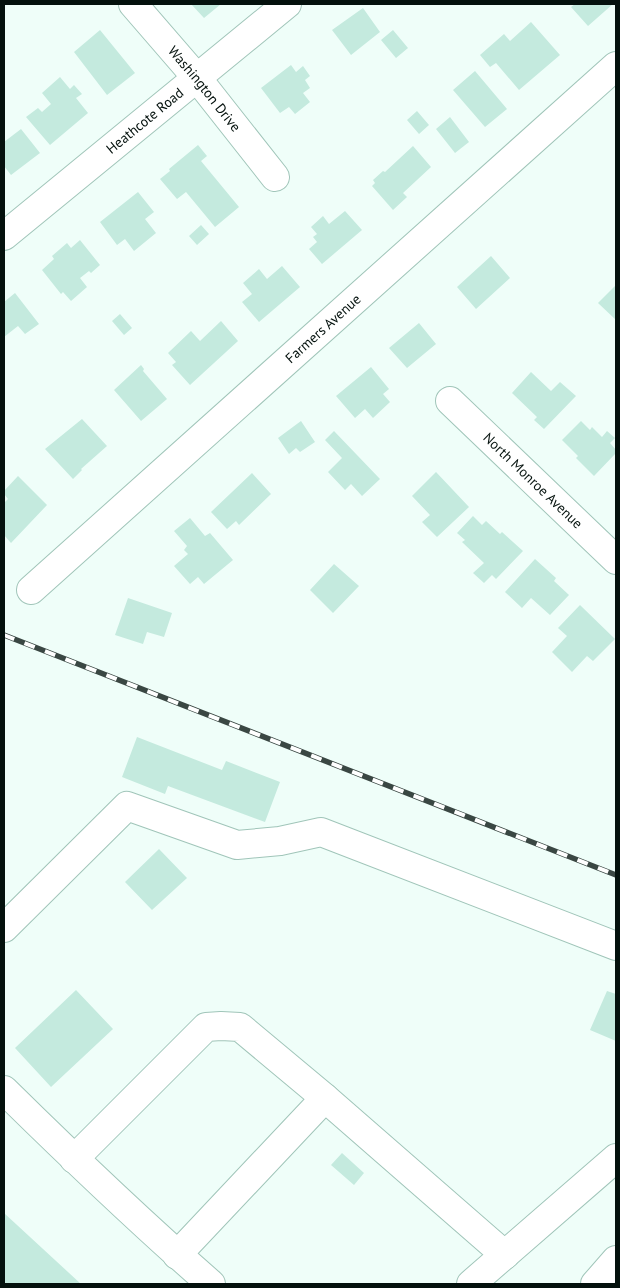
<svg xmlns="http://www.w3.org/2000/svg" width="620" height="1288" viewBox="0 0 620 1288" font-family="'PT Sans',sans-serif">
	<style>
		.building { fill: #c4eade }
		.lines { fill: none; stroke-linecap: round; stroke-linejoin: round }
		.minor-casing { stroke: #a0c5b9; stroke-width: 30 }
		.minor { stroke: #fff; stroke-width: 28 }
		.rail-casing { stroke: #3a4743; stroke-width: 5.5 }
		.rail { stroke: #fff; stroke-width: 4; stroke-dasharray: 11; stroke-linecap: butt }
		.labels { text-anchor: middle; stroke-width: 4.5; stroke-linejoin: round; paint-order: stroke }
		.street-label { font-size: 14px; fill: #04110d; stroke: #fff }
	</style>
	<rect width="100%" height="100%" fill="#effef9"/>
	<!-- building -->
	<path class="building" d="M191,4h30l-17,14z
		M575,4h38l-25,22 -17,-19z
		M363,8l17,24 -29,23 -19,-25z
		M531,22l29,33 -41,35 -23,-27 -6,4 -10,-12 24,-21 6,7z
		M100,30l35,43 -28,22 -33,-43z
		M393,30l15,18 -12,10 -15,-18z
		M291,65l5,7 7,-6 7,10 -5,4 5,8 -7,5 7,9 -15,12 -6,-7 -9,6 -19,-25z
		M475,71l32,38 -22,18 -32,-37z
		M60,77l10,12 4,-4 8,9 -6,4 12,15 -38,32 -24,-28 12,-9 4,4 9,-8 -9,-11z
		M417,111l12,14 -10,9 -12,-14z
		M450,117l19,25 -14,11 -19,-24z
		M21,129l19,24 -29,22 -7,-9v-24z
		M198,145l9,11 -6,5 38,46 -24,20 -29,-35 -9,7 -17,-20 10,-8 -1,-2z
		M413,146l18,21 -28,26 4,4 -14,13 -21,-24 3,-3 -2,-3 10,-9 2,1z
		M138,192l16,20 -9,7 11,14 -22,18 -9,-12 -8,6 -17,-23z
		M345,211l17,19 -40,34 -13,-15 8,-7 -4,-5 4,-3 -6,-7 12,-11 6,8z
		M201,225l8,9 -12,11 -8,-9z
		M80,240l20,25 -9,8 -2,-2 -9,7 7,9 -16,14 -8,-9 -2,2 -19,-24 12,-11 -2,-3 15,-13 4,5z
		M491,256l19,22 -34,31 -19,-22z
		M282,266l18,21 -41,35 -17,-20 10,-8 -9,-11 16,-14 8,10z
		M616,285v35l-18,-17z
		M15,293l24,31 -14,10 -7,-8 -14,11v-35z
		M120,314l12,14 -8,7 -12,-14z
		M221,321l17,20 -48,44 -18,-20 4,-3 -8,-9 23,-22 9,10z
		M419,323l17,21 -29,24 -18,-20z
		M141,365l3,4 -1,2 24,28 -26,22 -27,-31z
		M371,367l18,22 -6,5 7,8 -17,16 -8,-9 -10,9 -19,-22z
		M531,372l20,19 9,-9 16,14 -32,33 -10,-9 3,-3 -25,-24z
		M82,419l25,27 -26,23 1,1 -9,9 -28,-30z
		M301,421l14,21 -15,10 -4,-4 -7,6 -11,-16z
		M581,421l9,9 2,-3 10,10 5,-6 8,7 -5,5 6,7v3l-22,23 -18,-18 2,-2 -16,-16z
		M334,431l46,48 -18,17 -11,-12 -6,6 -17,-18 14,-14 -17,-18z
		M436,472l33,35 -32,30 -15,-15 8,-7 -18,-19z
		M252,473l19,21 -32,31 -3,-4 -9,8 -16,-17z
		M18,476l29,29 -36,38 -7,-8v-32l4,-4 -4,-5v-3z
		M473,516l9,9 4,-4 14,13 2,-2 21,19 -27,28 -4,-4 -8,8 -11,-10 11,-10 -22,-21 3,-2 -8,-7z
		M190,518l15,18 5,-3 23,27 -29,24 -6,-7 -8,7 -16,-18 14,-12 -4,-4 3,-4 -13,-15z
		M535,559l21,19 -2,3 15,14 -19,20 -19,-17 -9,10 -17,-16z
		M334,564l25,22 -26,27 -23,-23z
		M128,598l44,15 -8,24 -17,-5 -4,12 -28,-9z
		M580,605l35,34 -22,22 -6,-5 -15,16 -20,-20 15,-16 -9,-8z
		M137,737l85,33 4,-9 54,21 -15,40 -97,-36 -3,8 -43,-17z
		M159,849l28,29 -35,32 -27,-28z
		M76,990l37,39 -62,58 -36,-39z
		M607,991l9,3v47l-26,-11z
		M342,1153l22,20 -10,12 -23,-20z
		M4,1213l77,71h-77z"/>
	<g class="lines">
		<defs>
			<g id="minor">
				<path id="s1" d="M133,4l64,74 78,99"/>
				<path id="s2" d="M4,236l283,-232"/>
				<path id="s3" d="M450,401l166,159"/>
				<path id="s4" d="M31,590l585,-524"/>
				<path d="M4,928l123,-122 110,39 43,-4 41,-9 295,114"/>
				<path d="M4,1090c67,66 136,132 207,194"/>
				<path d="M74,1159l132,-132 15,-1 19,1 85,71"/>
				<path d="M177,1255l148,-157 180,157"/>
				<path d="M471,1284l145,-126"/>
				<path d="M595,1284l21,-24"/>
			</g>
		</defs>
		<!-- minor casing -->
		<use href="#minor" class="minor-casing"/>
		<!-- minor -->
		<use href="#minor" class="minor"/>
		<defs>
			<path id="rail" d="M4,635l612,240"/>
		</defs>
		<!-- rail casing -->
		<use href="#rail" class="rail-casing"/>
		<!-- rail -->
		<use href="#rail" class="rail"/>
	</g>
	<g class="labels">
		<!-- street labels -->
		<g class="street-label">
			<text dy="5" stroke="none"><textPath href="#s1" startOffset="111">Washington Drive</textPath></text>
			<text dy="5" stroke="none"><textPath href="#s2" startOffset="182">Heathcote Road</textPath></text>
			<text dy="5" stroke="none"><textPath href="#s4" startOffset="392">Farmers Avenue</textPath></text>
			<text dy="5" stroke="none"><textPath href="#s3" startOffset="115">North Monroe Avenue</textPath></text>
		</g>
	</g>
	<!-- border -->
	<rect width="620" height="1288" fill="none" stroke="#04110d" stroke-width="10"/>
</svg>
